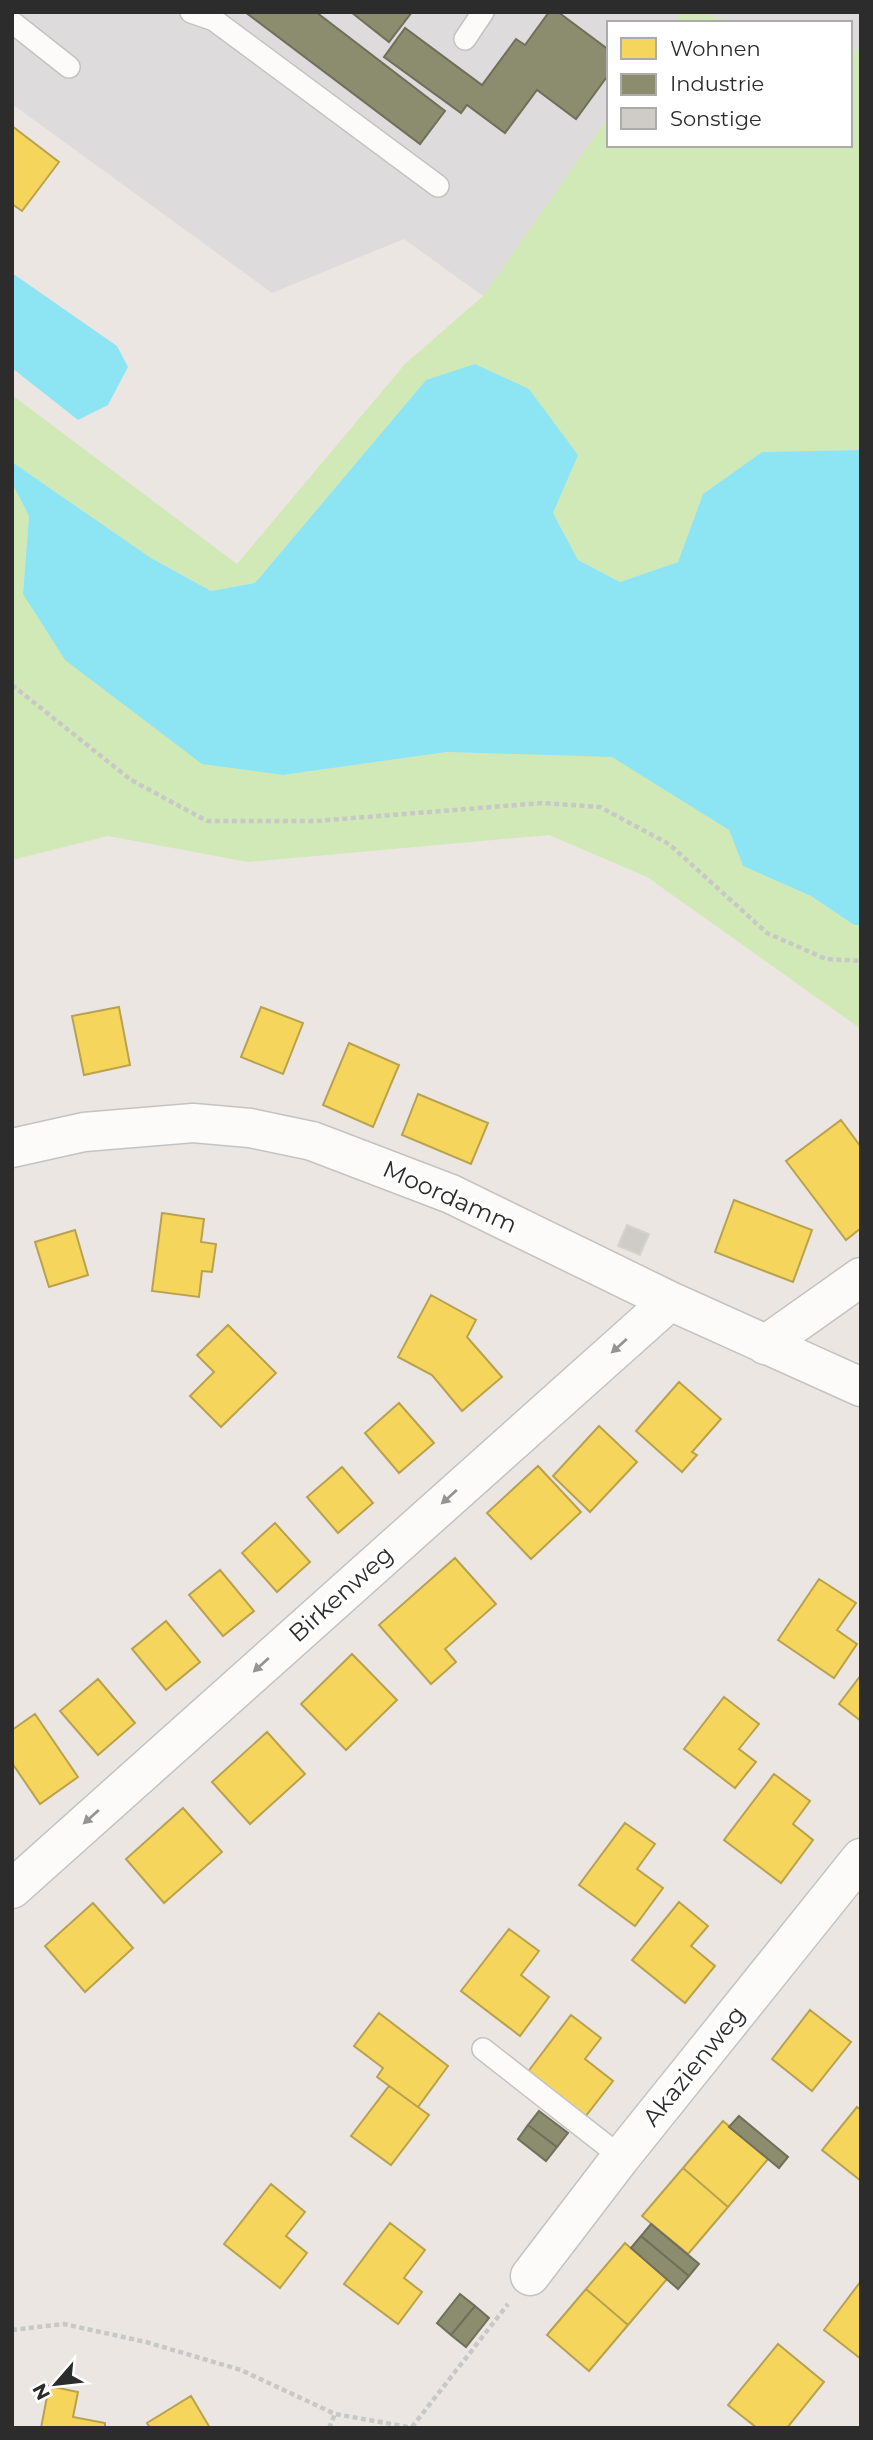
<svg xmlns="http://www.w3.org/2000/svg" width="873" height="2440" viewBox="0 0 873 2440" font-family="Montserrat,sans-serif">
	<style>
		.industrial { fill: #dedbdd }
		.green { fill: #d1e9b7 }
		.water { fill: #8de5f4 }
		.homes { fill: #f6d55c; stroke: #b9a24e; stroke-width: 2 }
		.industry { fill: #8c8c6e; stroke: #6f6f5a; stroke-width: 2 }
		.building { fill: #cfccc8; stroke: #d6d2cd; stroke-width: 2 }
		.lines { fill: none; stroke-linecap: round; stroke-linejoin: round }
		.lane-casing { stroke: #c4c3c3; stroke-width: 24 }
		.street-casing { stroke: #c4c3c3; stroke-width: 41 }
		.path { stroke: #c8c8c7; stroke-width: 4.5; stroke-dasharray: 5 3.5; stroke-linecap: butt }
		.lane { stroke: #fcfbfa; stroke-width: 21 }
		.street { stroke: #fcfbfa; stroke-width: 38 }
		.oneway { fill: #949493 }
		.labels { text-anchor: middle; stroke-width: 7; stroke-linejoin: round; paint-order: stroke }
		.street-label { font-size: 24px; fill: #2c2c2c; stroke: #fff }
	</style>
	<rect width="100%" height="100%" fill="#ebe6e1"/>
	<!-- industrial -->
	<path class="industrial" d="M12,12h669l-8,11h-64v93l-126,180 -79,-57 -132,54 -260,-189z
		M695,12h166v39l-11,-2v-26h-110z"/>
	<!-- green -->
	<path class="green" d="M681,12h14l45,11h-67z
		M850,49l11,2v399l-99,2 -59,42 -25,68 -58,20 -42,-22 -25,-47 -127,-133 -171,203 -44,8 -60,-33 -139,-96v-67l225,169 168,-200 78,-68 126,-180v29h241z
		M12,483l17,33 -6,78 260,181 164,-23 165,4 117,74 14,36 68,30 43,29h7v104l-214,-152 -98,-42 -301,27 -140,-26 -96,24z"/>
	<!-- water -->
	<path class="water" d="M12,273l105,73 11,21 -20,38 -30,15 -66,-52z
		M475,364l54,25 49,66 -25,58 25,47 42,22 58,-20 25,-68 59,-42 99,-2v475h-7l-43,-29 -68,-30 -14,-36 -117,-73 -165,-5 -164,23 -81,-11 -137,-104 -42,-66 6,-78 -17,-33v-21l139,96 60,33 44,-8 171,-203z"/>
	<!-- homes -->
	<path class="homes" d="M12,126l47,36 -37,49 -10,-7z
		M119,1007l11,58 -46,10 -12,-59z
		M261,1007l42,16 -20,51 -42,-17z
		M349,1043l50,22 -26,62 -50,-22z
		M418,1094l70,29 -17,41 -69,-29z
		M841,1120l20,27v81l-15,12 -60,-79z
		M734,1200l78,30 -19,52 -78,-30z
		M162,1213l42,6 -3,23 15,2 -4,28 -10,-1 -3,26 -47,-6z
		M75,1230l13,45 -39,12 -14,-45z
		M431,1295l45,25 -9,17 35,40 -40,34 -30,-36 -34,-18z
		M228,1325l48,48 -55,54 -31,-31 24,-24 -17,-17z
		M679,1382l42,37 -29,33 5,3 -15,17 -46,-41z
		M399,1403l35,40 -35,30 -34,-40z
		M599,1426l38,36 -47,50 -37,-36z
		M538,1466l43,46 -50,47 -44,-46z
		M342,1467l31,36 -35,30 -31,-36z
		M275,1523l35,39 -33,30 -35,-39z
		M455,1558l41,46 -51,45 11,13 -25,22 -52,-59z
		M220,1570l34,41 -31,25 -34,-41z
		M819,1579l37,24 -19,27 20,14 -23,34 -56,-38z
		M166,1621l34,41 -34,28 -34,-41z
		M352,1654l45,46 -51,50 -45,-46z
		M861,1675v46l-22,-17z
		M98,1679l37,44 -37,32 -38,-44z
		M724,1697l35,27 -20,25 17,13 -21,26 -51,-39z
		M35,1714l43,63 -38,27 -28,-41v-33z
		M267,1732l38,42 -55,50 -38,-42z
		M774,1774l36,27 -17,23 20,16 -32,43 -57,-43z
		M183,1808l39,44 -58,51 -38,-44z
		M625,1823l30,21 -18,25 26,19 -28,38 -56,-41z
		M679,1902l29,24 -17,20 24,20 -30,37 -53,-43z
		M93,1903l40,45 -48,44 -40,-46z
		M509,1929l30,22 -18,24 28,22 -29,39 -59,-45z
		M810,2010l41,32 -39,49 -40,-32z
		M379,2013l69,53 -30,41 -41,-30 6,-9 -29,-22z
		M571,2015l30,23 -16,21 28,22 -28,36 -58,-44z
		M389,2086l40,29 -38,50 -40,-29z
		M857,2107l4,3v71l-39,-31z
		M723,2121l45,38 -40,48 -45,-39z
		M683,2168l45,39 -40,47 -46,-38z
		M271,2184l34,28 -19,24 21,17 -27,35 -56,-44z
		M390,2223l35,27 -21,28 18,14 -24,32 -54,-40z
		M625,2243l42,36 -39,46 -42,-36z
		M861,2281v78l-37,-29z
		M586,2289l42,36 -39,46 -42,-36z
		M778,2344l46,38 -37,46h-30l-29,-23z
		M49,2386l29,6 -5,25 32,6v5h-64z
		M191,2396l19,32h-60l-3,-5z"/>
	<!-- industry -->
	<path class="industry" d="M245,12h71l129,99 -25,33z
		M351,12h61l-23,30z
		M549,12h9l51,38v24l-33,45 -39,-29 -32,43 -38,-28 -6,8 -77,-56 21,-29 77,57 34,-46 9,6z
		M539,2111l29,22 -11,14 -29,-22z
		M739,2116l49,41 -9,11 -50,-41z
		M528,2125l29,22 -11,14 -28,-22z
		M651,2224l48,40 -10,12 -48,-40z
		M641,2236l48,40 -11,13 -47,-41z
		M460,2294l15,12 -24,29 -14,-12z
		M475,2306l14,12 -23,29 -15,-12z"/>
	<!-- building -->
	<path class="building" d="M627,1225l22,9 -9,21 -22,-9z"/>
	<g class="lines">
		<defs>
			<path id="lane" d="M191,12l23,8 224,166
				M12,22l57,45
				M465,39l18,-27
				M483,2049l138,108"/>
			<path id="street" d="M12,1148l72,-16 109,-9 57,5 62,13 139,53 219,107 191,86
				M765,1345l96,-68
				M12,1889l658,-588
				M530,2276l91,-119 240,-299"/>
		</defs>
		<!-- lane casing -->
		<use href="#lane" class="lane-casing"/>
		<!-- street casing -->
		<use href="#street" class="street-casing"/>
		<!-- path -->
		<path class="path" d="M12,685l119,95 76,41h109l226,-18 58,4 69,37 98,89 59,26 35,2
			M12,2330l52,-6 82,18 95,28 94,44 79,14
			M412,2427l96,-123
			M329,2428l6,-14"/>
		<!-- lane -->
		<use href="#lane" class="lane"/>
		<!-- street -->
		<use href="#street" class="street"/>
	</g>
	<!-- one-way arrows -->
	<defs><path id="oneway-solid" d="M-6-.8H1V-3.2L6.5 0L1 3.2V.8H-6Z" transform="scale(1.75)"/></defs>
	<g class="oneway">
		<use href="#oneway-solid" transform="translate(619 1346) rotate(138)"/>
		<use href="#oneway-solid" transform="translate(449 1497) rotate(138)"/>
		<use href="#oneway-solid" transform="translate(261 1665) rotate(138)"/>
		<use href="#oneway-solid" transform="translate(91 1817) rotate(138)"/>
	</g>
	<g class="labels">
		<!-- street labels -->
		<g class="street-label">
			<text transform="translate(450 1197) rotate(24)" y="8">Moordamm</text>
			<text transform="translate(341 1594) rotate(-42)" y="8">Birkenweg</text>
			<text transform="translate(694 2066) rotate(-51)" y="8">Akazienweg</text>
		</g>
	</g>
	<!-- border -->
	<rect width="873" height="2440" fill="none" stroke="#2c2c2c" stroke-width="28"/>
	<!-- legend -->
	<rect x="607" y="21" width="245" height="126" fill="#ffffff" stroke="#ababab" stroke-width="2"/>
	<rect x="621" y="38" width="35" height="21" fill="#f6d55c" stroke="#ababab" stroke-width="2"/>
	<text x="670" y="56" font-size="21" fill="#2c2c2c">Wohnen</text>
	<rect x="621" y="74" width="35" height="21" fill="#8c8c6e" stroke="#ababab" stroke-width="2"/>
	<text x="670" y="91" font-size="21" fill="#2c2c2c">Industrie</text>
	<rect x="621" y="108" width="35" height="21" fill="#cfccc8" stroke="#ababab" stroke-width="2"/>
	<text x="670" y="126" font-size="21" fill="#2c2c2c">Sonstige</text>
	<!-- north arrow -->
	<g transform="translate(56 2384) rotate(242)" stroke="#ffffff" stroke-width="5" paint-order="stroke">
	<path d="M0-5L12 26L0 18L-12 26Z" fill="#2c2c2c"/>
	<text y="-10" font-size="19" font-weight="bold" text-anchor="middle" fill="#2c2c2c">N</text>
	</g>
</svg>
